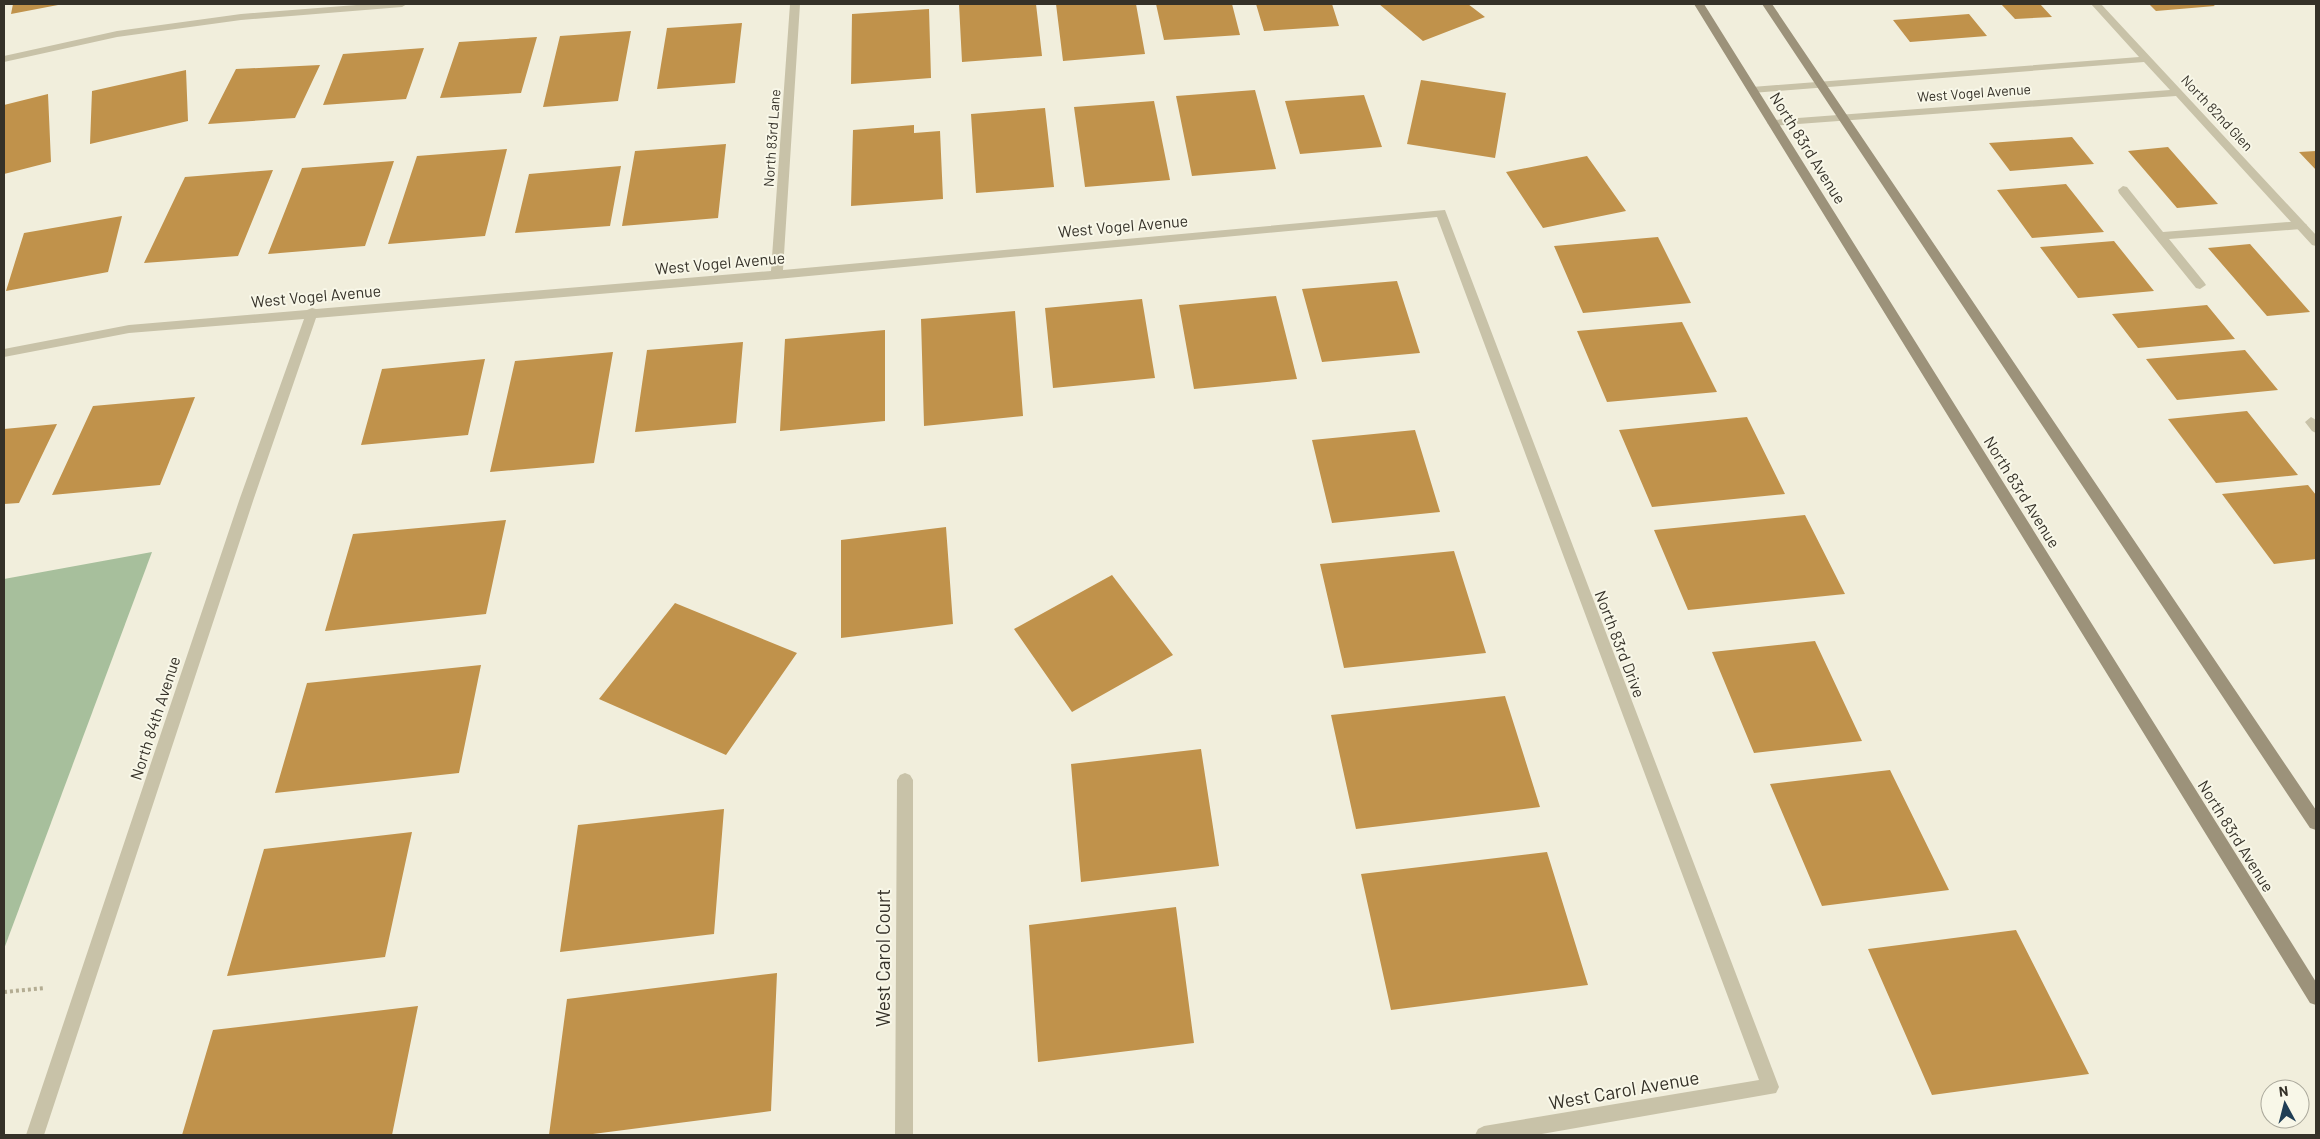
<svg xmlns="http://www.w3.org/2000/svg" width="2320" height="1139" viewBox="0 0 2320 1139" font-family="Barlow,sans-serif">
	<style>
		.green { fill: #a7bf9c }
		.building { fill: #c0924b }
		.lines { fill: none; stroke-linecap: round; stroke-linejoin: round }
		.path { stroke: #b4ad93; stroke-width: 4; stroke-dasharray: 3 3; stroke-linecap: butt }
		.service { fill: #c8c2a8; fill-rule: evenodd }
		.minor { fill: #c8c2a8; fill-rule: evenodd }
		.secondary { fill: #9c927a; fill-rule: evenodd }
		.labels { text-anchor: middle; stroke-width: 4; stroke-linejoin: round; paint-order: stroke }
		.far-street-label { font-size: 14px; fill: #353128; stroke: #f8f7e8 }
		.street-label { font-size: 16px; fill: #353128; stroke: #f8f7e8 }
		.near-street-label { font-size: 19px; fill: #353128; stroke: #f8f7e8 }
	</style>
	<rect width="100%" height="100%" fill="#f1eedc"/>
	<!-- green -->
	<path class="green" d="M152,552l-148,397v-370z"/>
	<!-- building -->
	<path class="building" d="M13,4h45v1l-47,9z
		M959,4h77l6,52 -80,6z
		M1056,4h80l9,50 -82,7z
		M1156,4h76l8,31 -76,5z
		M1256,4h76l7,22 -75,5z
		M1379,4h89l17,13 -62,24z
		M2001,4h39l12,13 -37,2z
		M2149,4h63l3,2 -59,5z
		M929,9l2,69 -80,6 1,-70z
		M1969,14l18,22 -77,6 -17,-22z
		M742,23l-7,60 -78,6 10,-61z
		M631,31l-13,70 -75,6 17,-71z
		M537,37l-16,56 -81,5 19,-56z
		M424,48l-18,51 -83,6 20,-51z
		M320,65l-25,53 -87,6 28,-55z
		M186,70l2,51 -98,23 2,-53z
		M1421,80l85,13 -11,65 -88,-14z
		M1255,90l21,79 -84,7 -16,-80z
		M48,94l3,68 -47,12v-69z
		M1364,95l18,52 -82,7 -15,-53z
		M1154,101l16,79 -85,7 -11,-80z
		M1045,108l9,79 -78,6 -5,-79z
		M914,125v8l26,-2 3,68 -92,7 2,-76z
		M2072,137l22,27 -84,7 -21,-28z
		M726,144l-8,74 -96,8 13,-75z
		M2168,147l50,57 -41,4 -49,-57z
		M507,149l-22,87 -97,8 29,-88z
		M2316,151v19l-17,-18z
		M1587,156l39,55 -83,17 -37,-56z
		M394,161l-29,85 -97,8 34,-86z
		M621,166l-11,60 -95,7 14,-59z
		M273,170l-35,86 -94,7 41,-86z
		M2066,184l38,48 -72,6 -35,-48z
		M122,216l-14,56 -102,19 18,-58z
		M1658,237l33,66 -108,10 -29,-67z
		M2114,241l40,50 -76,7 -38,-51z
		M2250,244l60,68 -43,4 -59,-68z
		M1397,281l23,72 -98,9 -20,-73z
		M1276,296l21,83 -103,10 -15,-84z
		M1142,299l13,79 -102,10 -8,-80z
		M2207,305l28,34 -97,9 -26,-34z
		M1015,311l8,105 -99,10 -3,-107z
		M1682,322l35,70 -110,10 -30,-71z
		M885,330v91l-105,10 5,-92z
		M743,342l-7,81 -101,9 12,-82z
		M2245,350l33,40 -101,10 -31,-41z
		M613,352l-19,111 -104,9 25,-111z
		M485,359l-17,76 -107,10 21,-76z
		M195,397l-35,88 -108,10 41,-89z
		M2247,411l51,64 -82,8 -48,-64z
		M1747,417l38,77 -133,13 -33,-77z
		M57,424l-38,79 -15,1v-75z
		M1415,430l25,82 -108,11 -20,-83z
		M2308,485l8,10v64l-42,5 -52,-70z
		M1805,515l40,79 -157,16 -34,-80z
		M506,520l-20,94 -161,17 28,-97z
		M946,527l7,97 -112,14v-98z
		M1454,551l32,102 -142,15 -24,-104z
		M1112,575l61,80 -101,57 -58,-83z
		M675,603l122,50 -71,102 -127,-56z
		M1815,641l47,100 -108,12 -42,-101z
		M481,665l-22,108 -184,20 32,-110z
		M1505,696l35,111 -184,22 -25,-114z
		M1201,749l18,117 -138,16 -10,-118z
		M1890,770l59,120 -127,16 -52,-122z
		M724,809l-10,125 -154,18 18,-127z
		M412,832l-27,125 -158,19 37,-127z
		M1547,852l41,133 -197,25 -30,-136z
		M1176,907l18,136 -156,19 -9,-137z
		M2016,930l73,144 -157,21 -64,-146z
		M777,973l-6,138 -186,24h-36l18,-136z
		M418,1006l-26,129h-210l31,-105z"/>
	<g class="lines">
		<!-- path -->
		<path class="path" d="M4,992l41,-4"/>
		<!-- service -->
		<path class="service" d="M2123,186l4,1 36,45 138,-11 6,4 -6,4 -132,10 35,43 2,3 -6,4 -4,-1 -77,-95 -1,-3z
			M2311,417l5,3v13l-4,-2 -7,-9z"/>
		<!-- minor -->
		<path class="minor" d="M369,4h38l-5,3 -161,13 -124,17 -113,25v-6l113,-25 124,-17z
			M790,4h10l-17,266 662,-60 334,877 -3,6 -240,42h-61l3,-6 6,-3 275,-46 -322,-863 -660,62 -461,39 -62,180 -210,637h-18l214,-637 64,-179 -175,14 -125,24v-8l125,-24 178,-15 5,-2 4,1 455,-38z
			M2091,4h10l215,231v11l-4,-1 -136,-149 -404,30 -5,-3 5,-3 398,-30 -26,-28 -392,31 -5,-3 5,-3 387,-30z
			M905,773l5,2 3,5v355h-18l2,-355 3,-5z"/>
		<!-- secondary -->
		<path class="secondary" d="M1694,4h10l612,978v23l-6,-2z
			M1762,4h10l544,806v20l-6,-2z"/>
	</g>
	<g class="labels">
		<!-- far-street labels -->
		<g class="far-street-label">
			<text transform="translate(1974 93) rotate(-4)" y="5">West Vogel Avenue</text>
			<text transform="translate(2217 113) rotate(47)" y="5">North 82nd Glen</text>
			<text transform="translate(772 138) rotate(-86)" y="5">North 83rd Lane</text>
		</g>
		<!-- street labels -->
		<g class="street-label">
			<text transform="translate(1808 148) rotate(58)" y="6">North 83rd Avenue</text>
			<text transform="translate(1123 226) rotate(-5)" y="6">West Vogel Avenue</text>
			<text transform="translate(720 263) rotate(-5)" y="6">West Vogel Avenue</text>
			<text transform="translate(316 296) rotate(-5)" y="6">West Vogel Avenue</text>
			<text transform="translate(2022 492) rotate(58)" y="6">North 83rd Avenue</text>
			<text transform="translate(1620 644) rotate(69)" y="6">North 83rd Drive</text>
			<text transform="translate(155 718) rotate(-72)" y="6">North 84th Avenue</text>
			<text transform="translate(2236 836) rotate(58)" y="6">North 83rd Avenue</text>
		</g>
		<!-- near-street labels -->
		<g class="near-street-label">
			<text transform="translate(883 958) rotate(-90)" y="7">West Carol Court</text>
			<text transform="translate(1624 1090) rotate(-10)" y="7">West Carol Avenue</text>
		</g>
	</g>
	<!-- border -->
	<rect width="2320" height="1139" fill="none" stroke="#353128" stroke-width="10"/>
	<!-- north arrow -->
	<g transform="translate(2285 1104) rotate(353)"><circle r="24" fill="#f8f7e8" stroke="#aaa89b"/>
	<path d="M0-4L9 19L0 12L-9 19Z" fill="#203e55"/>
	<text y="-8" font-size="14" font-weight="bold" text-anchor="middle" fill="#353128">N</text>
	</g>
</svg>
